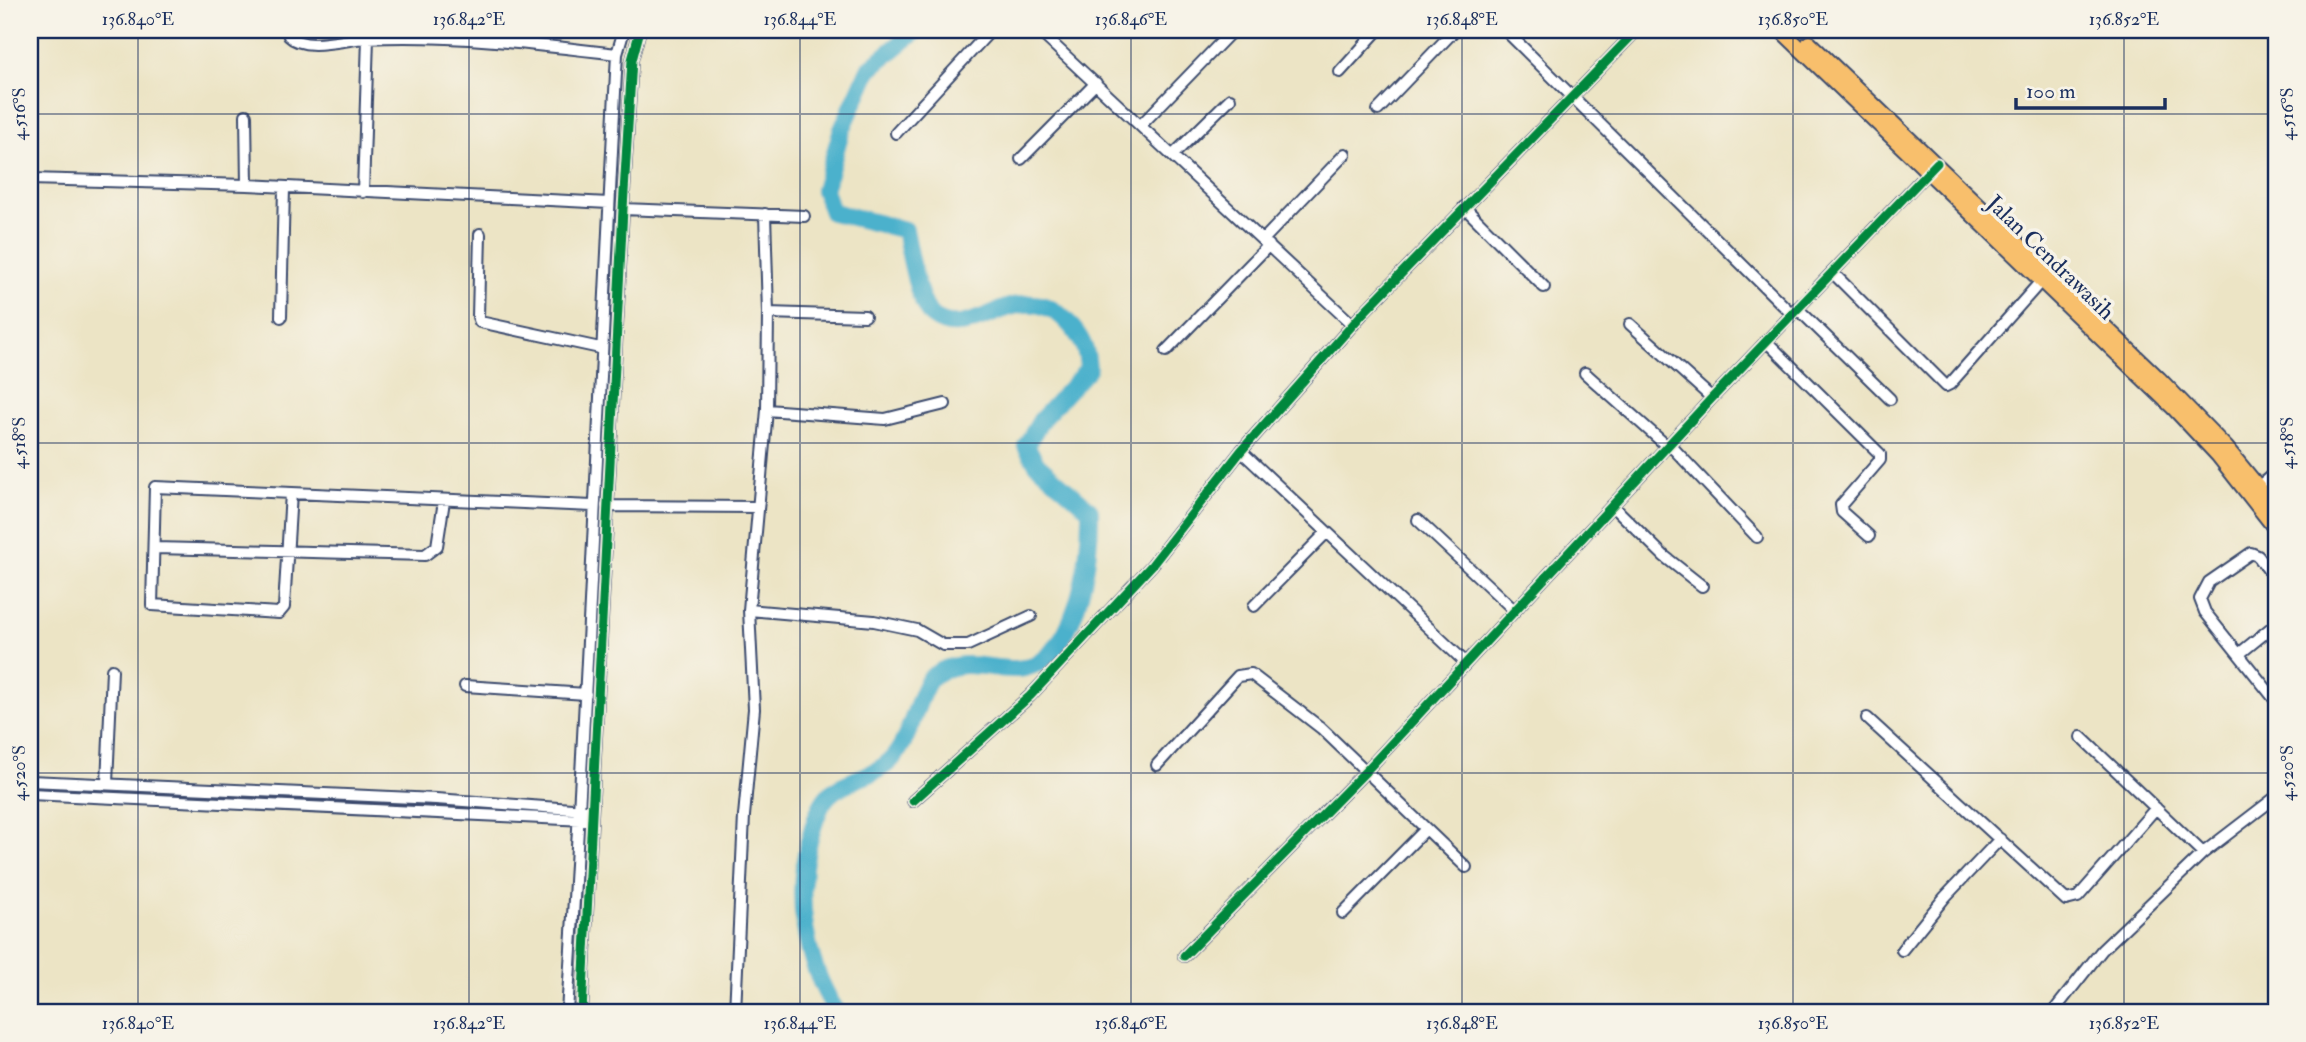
<svg xmlns="http://www.w3.org/2000/svg" width="2306" height="1042" viewBox="0 0 2306 1042" font-family="'IM FELL Double Pica',serif">
	<style>
		.lines { fill: none; stroke-linecap: round; stroke-linejoin: round }
		.river { stroke: #4cb1cc; stroke-width: 18 }
		.minor-casing { stroke: #3a4a6d; stroke-width: 14 }
		.major-casing { stroke: #3a4a6d; stroke-width: 18 }
		.minor { stroke: #fff; stroke-width: 10 }
		.major { stroke: #f8bf6c; stroke-width: 14 }
		.cycleway-casing { stroke: #f7f3e8; stroke-width: 13 }
		.cycleway { stroke: #00873e; stroke-width: 9 }
		.ticks { fill: none; stroke: #1b2f5e; stroke-width: 2; stroke-opacity: 0.45 }
		.labels { text-anchor: middle; stroke-width: 7; stroke-linejoin: round; paint-order: stroke }
		.street-label { font-size: 23px; fill: #1b2f5e; stroke: #f7f3e8 }
		.neatline { fill: none; stroke: #1b2f5e; stroke-width: 2.5 }
		.ticks-label { font-size: 18px; text-anchor: middle; fill: #1b2f5e }
	</style>
	<rect width="100%" height="100%" fill="#f7f3e8"/>
	<filter id="ink" filterUnits="userSpaceOnUse"><feTurbulence type="fractalNoise" baseFrequency=".0143" numOctaves="2"/><feDisplacementMap in="SourceGraphic" scale="14" xChannelSelector="R" yChannelSelector="G"/><feConvolveMatrix kernelMatrix="1 2 1 2 8 2 1 2 1" color-interpolation-filters="sRGB"/></filter>
	<filter id="wash" filterUnits="userSpaceOnUse"><feTurbulence type="fractalNoise" baseFrequency=".00686" numOctaves="4" result="noise"/><feDisplacementMap in="SourceGraphic" scale="28" xChannelSelector="R" yChannelSelector="G"/><feGaussianBlur stdDeviation="1.57" result="paint"/><feColorMatrix in="noise" values="0 0 0 0 0 0 0 0 0 0 0 0 0 0 0 0 0 1.4 0 .05"/><feComposite in="paint" operator="in"/></filter>
	<g filter="url(#wash)">
		<rect width="100%" height="100%" fill="#ece4c5"/>
		<g class="lines">
			<!-- river -->
			<path class="river" d="M837,1012c-33,-51 -44,-119 -26,-178 4,-13 8,-28 17,-38 18,-18 48,-19 64,-37 21,-22 26,-72 42,-84 28,-19 53,-5 82,-6 62,-3 75,-112 74,-159l-53,-46 -11,-18 15,-26 47,-51c-1,-18 -5,-29 -17,-43 -49,-59 -98,22 -138,-9 -16,-13 -23,-66 -28,-87l-73,-18 -8,-22 17,-58 28,-63 48,-39"/>
		</g>
	</g>
	<g filter="url(#ink)">
		<g class="lines">
			<defs>
				<path id="minor" d="M287,30l2,6c16,16 56,3 77,2 84,-4 168,6 251,16
					M1038,30l315,295
					M1505,30l287,284
					M1340,72l38,-42
					M1378,110l77,-80
					M246,115l1,70
					M1142,124l91,-94
					M896,133l95,-103
					M1174,154l56,-55
					M1021,159l75,-76
					M30,179l217,6 362,18
					M363,192l5,-154
					M1464,207l80,80
					M623,209l181,7
					M480,234l-2,83 2,5 120,26
					M1263,240l82,-86
					M1833,273l113,113 4,-2 92,-104
					M1797,308l93,91
					M768,313l97,3
					M281,317l3,-129
					M1630,324l82,74
					M1766,341l114,113v6l-39,45 1,7 27,24
					M1166,351l103,-106
					M1585,373l83,74
					M767,410l118,9 60,-15
					M1670,445l87,92
					M1241,451l225,212
					M2259,486l17,-14
					M291,493l-7,114 -5,6 -127,-8 3,-118 438,19
					M606,506l151,1
					M1613,506l51,50 38,30
					M1418,520l96,90
					M156,548l269,7 12,-9 7,-45
					M2276,580l-18,-24 -7,-3 -42,29 -9,17 5,13 71,89
					M1254,606l73,-74
					M749,610l125,11 43,9 26,15h25l63,-29
					M2239,654l37,-30
					M465,686l121,8
					M1867,718l199,182 12,-3 78,-89
					M2081,737l122,116
					M1157,765l81,-89 13,-2 70,54 145,139
					M30,781l406,18 150,11
					M107,783l5,-113
					M30,794l555,26
					M913,801l117,-105 122,-131 89,-114 123,-139 273,-282
					M1343,913l83,-84
					M1902,950l43,-53 55,-58
					M1184,956l182,-185 346,-373 220,-230
					M567,1012c21,-319 33,-638 50,-958l7,-24
					M582,1012l41,-803 9,-149 8,-30
					M735,1012l9,-196 10,-107 -5,-99 18,-200 1,-97 -3,-99
					M2053,1012l49,-62 101,-97 73,-56"/>
				<path id="major" d="M1781,30l393,378 44,47 58,74
					M1809,43l350,336 67,69 50,61"/>
			</defs>
			<!-- minor casing -->
			<use href="#minor" class="minor-casing"/>
			<!-- major casing -->
			<use href="#major" class="major-casing"/>
			<!-- minor -->
			<use href="#minor" class="minor"/>
			<!-- major -->
			<use href="#major" class="major"/>
			<defs>
				<path id="cycleway" d="M913,801l117,-105 122,-131 89,-114 123,-139 273,-282
					M1184,956l182,-185 346,-373 225,-235
					M582,1012l41,-803 9,-149 8,-30"/>
			</defs>
			<!-- cycleway casing -->
			<use href="#cycleway" class="cycleway-casing"/>
			<!-- cycleway -->
			<use href="#cycleway" class="cycleway"/>
		</g>
	</g>
	<!-- ticks -->
	<path class="ticks" d="M138,30v982M469,30v982M800,30v982M1131,30v982M1462,30v982M1793,30v982M2124,30v982M30,114h2246M30,443h2246M30,773h2246"/>
	<g class="labels">
		<!-- street labels -->
		<g class="street-label">
			<text transform="translate(2051 257) rotate(44)" y="8">Jalan Cendrawasih</text>
		</g>
	</g>
	<!-- margin -->
	<rect width="2306" height="1042" fill="none" stroke="#f7f3e8" stroke-width="77"/>
	<!-- scale -->
	<path d="M2016 98v10h149v-10" fill="none" stroke="#1b2f5e" stroke-width="3.5"/>
	<text x="2026" y="98" font-size="21" fill="#1b2f5e" stroke="#f7f3e8" stroke-width="5" paint-order="stroke">100 m</text>
	<rect x="38" y="38" width="2230" height="966" class="neatline"/>
	<g class="ticks-label">
		<text x="138" y="25">136.840°E</text>
		<text x="469" y="25">136.842°E</text>
		<text x="800" y="25">136.844°E</text>
		<text x="1131" y="25">136.846°E</text>
		<text x="1462" y="25">136.848°E</text>
		<text x="1793" y="25">136.850°E</text>
		<text x="2124" y="25">136.852°E</text>
		<text transform="translate(19 114) rotate(-90)" y="6">4.516°S</text>
		<text transform="translate(2287 114) rotate(-90)" y="6">4.516°S</text>
		<text transform="translate(19 443) rotate(-90)" y="6">4.518°S</text>
		<text transform="translate(2287 443) rotate(-90)" y="6">4.518°S</text>
		<text transform="translate(19 773) rotate(-90)" y="6">4.520°S</text>
		<text transform="translate(2287 773) rotate(-90)" y="6">4.520°S</text>
		<text x="138" y="1029">136.840°E</text>
		<text x="469" y="1029">136.842°E</text>
		<text x="800" y="1029">136.844°E</text>
		<text x="1131" y="1029">136.846°E</text>
		<text x="1462" y="1029">136.848°E</text>
		<text x="1793" y="1029">136.850°E</text>
		<text x="2124" y="1029">136.852°E</text>
	</g>
</svg>
